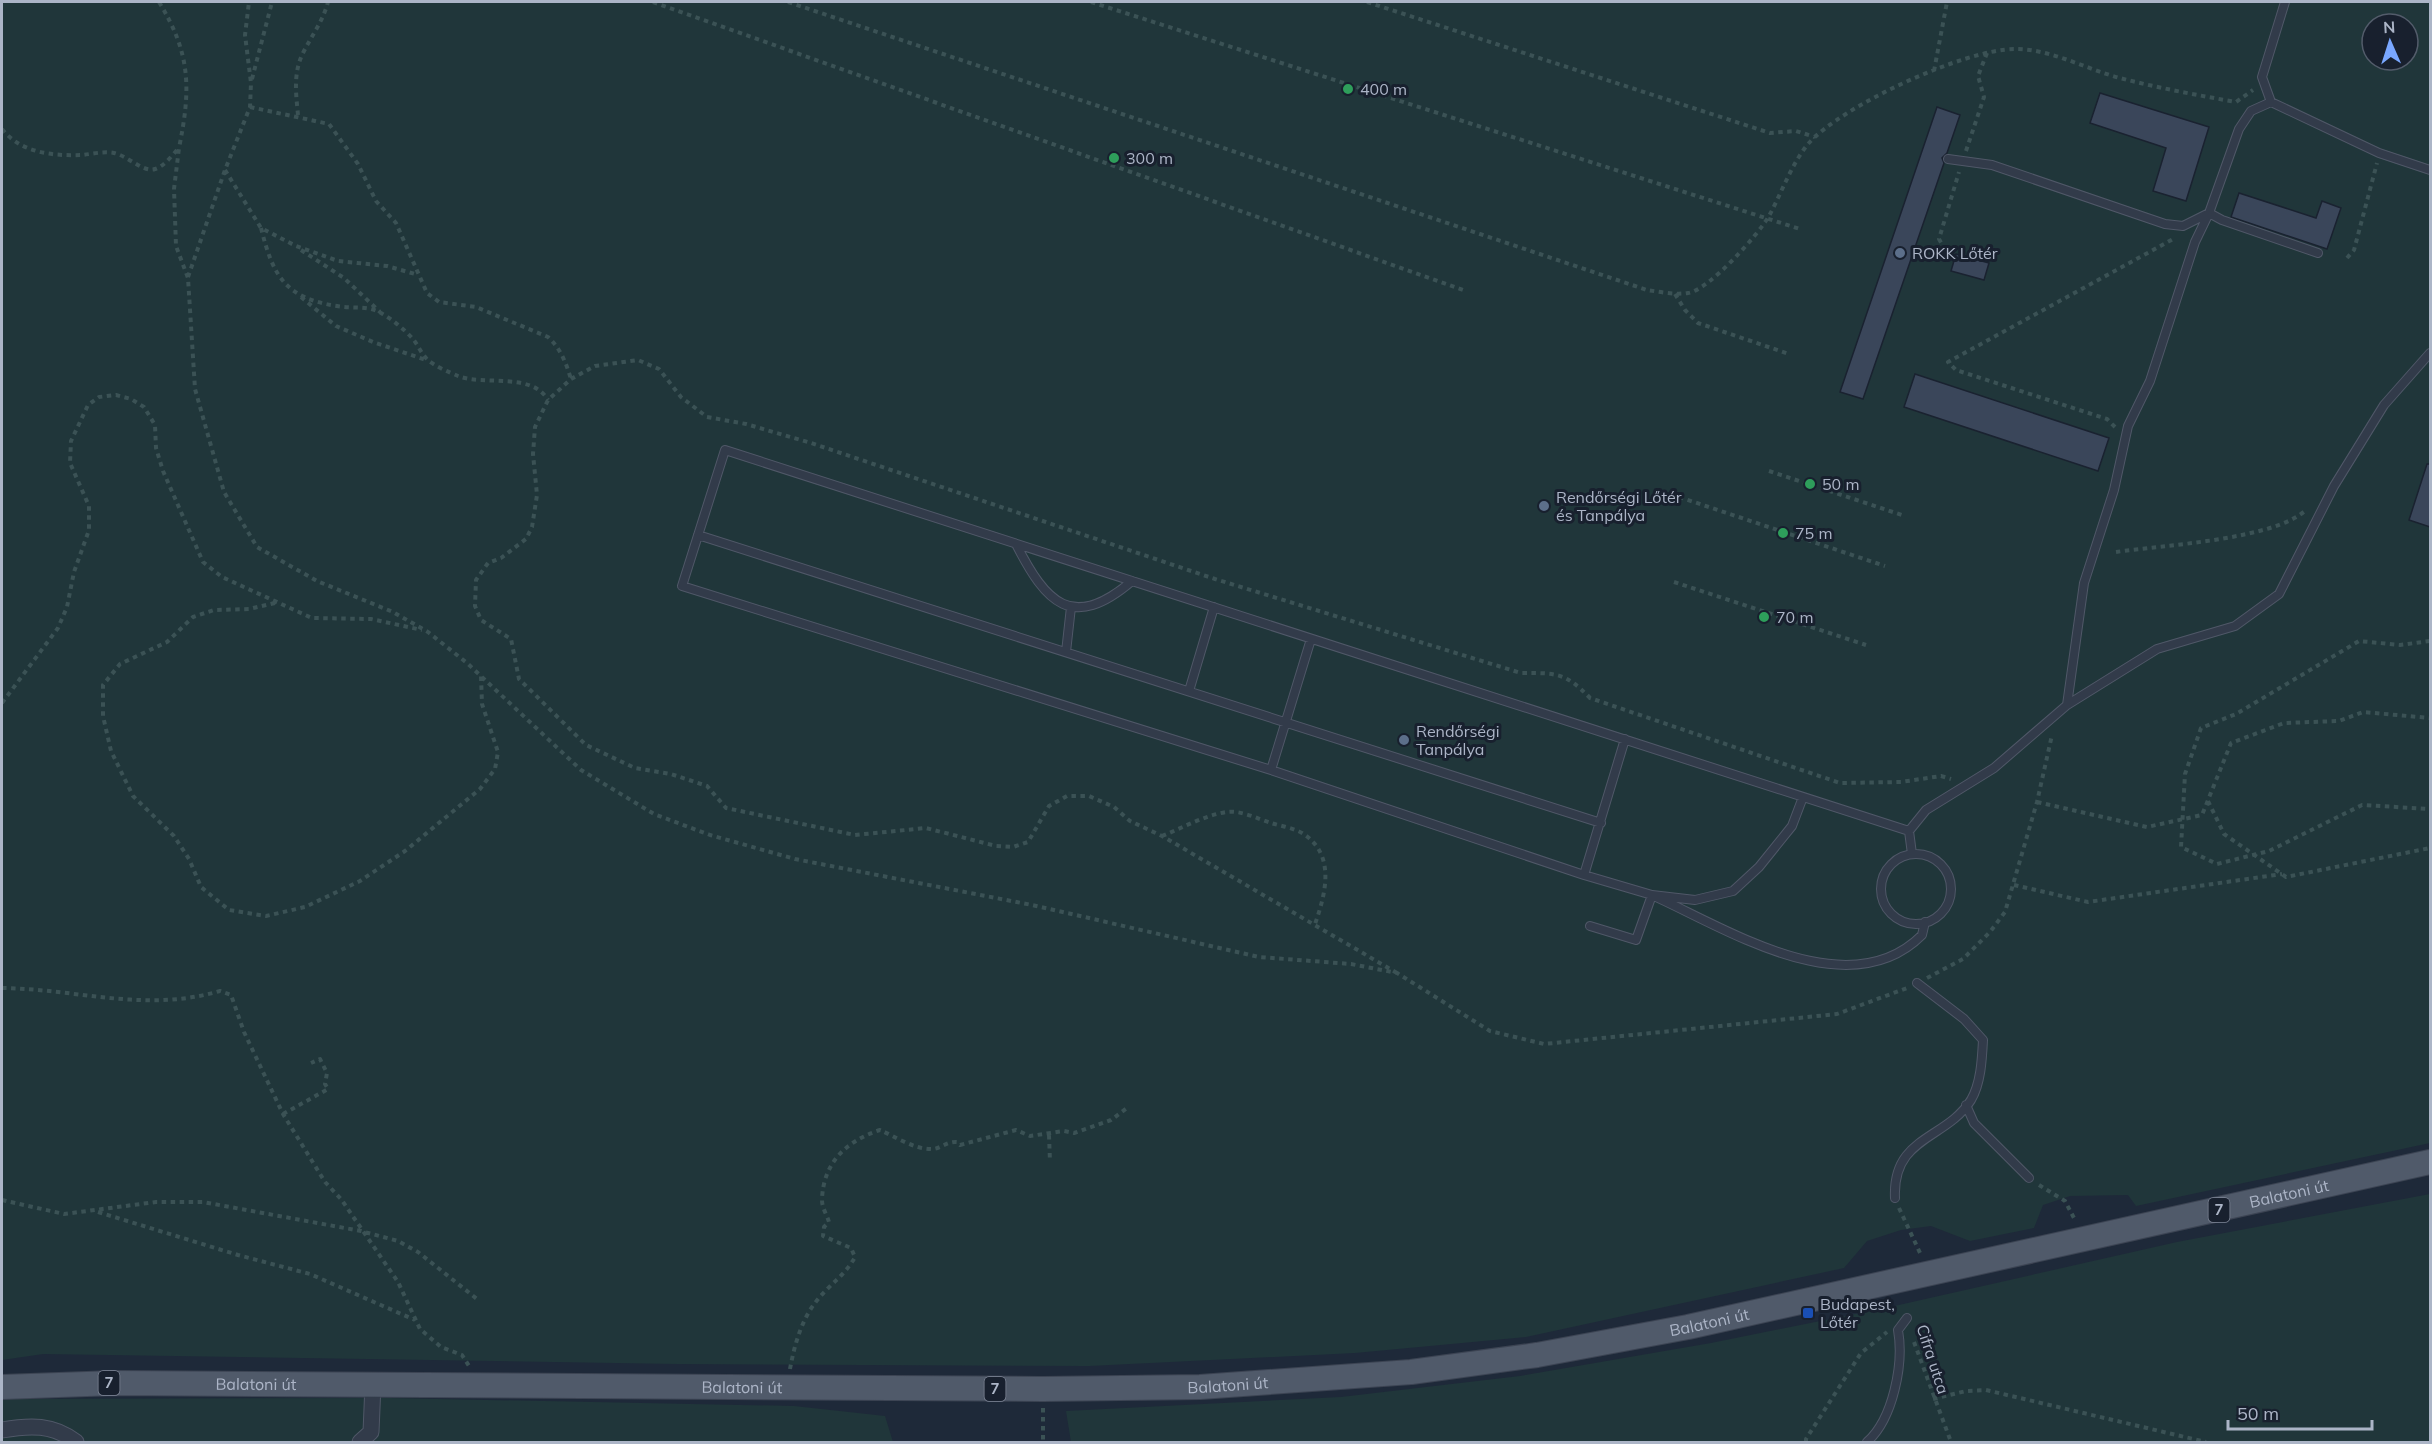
<svg xmlns="http://www.w3.org/2000/svg" width="2432" height="1444" viewBox="0 0 2432 1444" font-family="Mulish,sans-serif">
	<style>
		.green { fill: #20363a; fill-rule: evenodd }
		.building { fill: #3a465a; stroke: #1a2230; stroke-width: 1.5 }
		.lines { fill: none; stroke-linecap: round; stroke-linejoin: round }
		.lane-casing { stroke: #505868; stroke-width: 10 }
		.street-casing { stroke: #505868; stroke-width: 17 }
		.primary-casing { stroke: #3c4453; stroke-width: 26 }
		.path { stroke: #3b5255; stroke-width: 4; stroke-dasharray: 4.5 4.5; stroke-linecap: butt }
		.lane { stroke: #323b4a; stroke-width: 8 }
		.street { stroke: #323b4a; stroke-width: 15 }
		.primary { stroke: #505a6a; stroke-width: 24 }
		.leisure-dot { fill: #2e9e5b; stroke: #18202e; stroke-width: 2 }
		.service-dot { fill: #5c6f8a; stroke: #18202e; stroke-width: 2 }
		.transit-dot { fill: #1a4fb4; stroke: #18202e; stroke-width: 2 }
		.labels { text-anchor: middle; stroke-width: 6; stroke-linejoin: round; paint-order: stroke }
		.shield { fill: #18202e; stroke: #808899; stroke-width: 1.5 }
		.shield-label { font-size: 15px; font-weight: bold; fill: #acb5c7 }
		.poi-label { font-size: 16px; fill: #acb5c7; stroke: #18202e; text-anchor: start }
		.street-label { font-size: 16px; fill: #acb5c7; stroke: #18202e }
	</style>
	<rect width="100%" height="100%" fill="#1e2939"/>
	<!-- green -->
	<path class="green" d="M2,2h2428v1141l-294,63 -8,-11 -58,1 -27,9 -9,23 -64,13 -39,-15 -30,4 -34,11 -23,27 -318,69 -171,16 -266,13 -412,-2 -634,-10 -41,6zM2372,24h36v36h-36z
		M2430,1194v248h-1359l-5,-31 275,-14 179,-21 191,-33 179,-36 287,-65z
		M390,1398l404,8 91,10 8,26h-891v-43z"/>
	<!-- building -->
	<path class="building" d="M2100,93l109,34 -23,74 -33,-10 13,-43 -76,-25z
		M1937,107l23,8 -13,38 -5,5 2,5 -81,236 -23,-7z
		M2239,193l77,25 6,-17 19,7 -14,41 -96,-32z
		M1956,254l33,9 -5,17 -33,-9z
		M1915,374l194,64 -11,33 -194,-64z
		M2427,464h3v63l-21,-7z"/>
	<g class="lines">
		<defs>
			<path id="lane" d="M2285,2l-23,75 9,25 108,51 51,17
				M1948,159l44,6 173,59 18,2 26,-13 13,7 96,33
				M698,535l903,288
				M1016,544c30,59 56,88 116,37
				M1066,652l5,-45
				M1189,691l25,-84
				M2067,705l17,-122 30,-93 14,-64 22,-45 45,-139 14,-29 30,-84 12,-18 20,-9
				M1271,770l40,-131
				M1803,797l-11,29 -33,41 -26,24 -38,9 -43,-5 -68,-20 -313,-105 -589,-184 43,-136c395,127 790,253 1184,381l17,-21 68,-42 73,-63 90,-56 78,-23 44,-32 55,-108 50,-81 46,-52
				M1909,831l3,23
				M1881 889a35 35 0 1 1 70 0a35 35 0 1 1-70 0Z
				M1584,875l41,-136
				M1590,926l46,14 16,-45c75,34 197,113 270,40l3,-13
				M1966,1105l8,18 55,55
				M1895,1198c-3,-62 51,-58 76,-98 10,-17 11,-41 12,-60l-19,-21 -47,-36
				M1867,1442c26,-23 37,-78 31,-112l9,-12"/>
			<path id="street" d="M2,1430c28,-5 51,-6 74,12
				M360,1442l11,-10 2,-48"/>
			<g id="primary">
				<path id="s1" d="M2,1387l113,-4 928,6 157,-2 211,-15 126,-17 151,-28 742,-165"/>
			</g>
		</defs>
		<!-- lane casing -->
		<use href="#lane" class="lane-casing"/>
		<!-- street casing -->
		<use href="#street" class="street-casing"/>
		<!-- primary casing -->
		<use href="#primary" class="primary-casing"/>
		<!-- path -->
		<path class="path" d="M159,2c32,52 32,87 20,146
			M653,2l810,288
			M788,2l859,288c13,2 28,5 41,3 21,-3 70,-58 81,-77 13,-24 22,-51 39,-72 33,-38 157,-95 207,-95 36,0 71,20 105,29 38,10 77,17 116,24l17,-12
			M1091,2l709,227
			M1367,2l403,131 26,-2 19,6
			M1934,71l13,-69
			M252,79l20,-77
			M250,107l79,17 29,40 18,37 20,22 31,70 12,9 37,5 72,30c13,12 18,26 23,42
			M298,115c-2,-21 -5,-42 5,-62 9,-18 20,-32 25,-51
			M2,129c19,24 50,27 80,26 10,-1 22,-4 32,-2 14,3 30,20 41,16 10,-3 17,-14 24,-21l-5,41 2,57 12,32 7,111 29,103 33,55 60,34 76,31 35,20 39,31 114,107 73,44 56,21 85,24 237,46 227,52 92,7 46,9 93,58 54,13 293,-30 70,-26
			M1966,151l18,-54 -6,-21 9,-23
			M225,170l36,58 35,18 42,15 49,5 28,8
			M261,228c12,47 23,70 76,78 15,3 30,-1 44,7 11,6 24,17 32,26 5,6 8,14 13,19 7,8 23,14 32,18 26,10 74,-4 90,24
			M301,250l43,28 36,34
			M1950,258l-11,-19 20,-67
			M2347,258l7,-8 23,-87
			M188,277l37,-107 25,-63 1,-24 -6,-48 4,-33
			M1675,294l10,16 13,13 91,31
			M301,297l35,29 37,16 53,18
			M2115,427l-8,-8 -151,-49 -8,-8 227,-124
			M1769,471l136,45
			M1679,497l206,69
			M2116,552c47,-7 157,-12 190,-42
			M1674,582l192,63
			M275,603l-26,6 -35,1 -21,7 -26,25 -47,22 -17,21v31l8,35 22,45 41,40 15,23 12,28 28,23 37,6 39,-9 55,-26 45,-30 75,-62 15,-20 3,-17 -16,-48 -1,-28
			M2430,641l-30,4 -41,-4 -123,73 -35,14 -16,46 -4,73 36,17 52,-13 93,-46 68,4
			M2,703l56,-75 9,-21 7,-35 15,-42v-24l-19,-43 1,-22 17,-36 11,-8 17,-2 15,4 13,8 11,18 1,23 7,23 40,91 19,15 90,41 59,1 51,11
			M2208,801l16,33 62,43 144,-29
			M2037,802l110,25 55,-12 29,-72 53,-20 55,-2 24,-9 67,6
			M1162,836c20,-8 43,-21 65,-24 14,-2 31,7 44,11 10,3 22,5 31,10 34,21 24,60 13,91
			M2014,885l74,17 194,-28
			M1397,973l-235,-137 -32,-15 -16,-14 -25,-11h-22l-18,10 -21,36 -15,5 -17,-1 -70,-18 -71,7 -129,-27 -19,-22 -36,-12 -36,-6 -49,-23 -67,-66 -8,-40 -30,-19 -6,-14 1,-26 12,-17 13,-5 25,-19 6,-12 5,-32 -4,-41 2,-27 13,-27 23,-21 24,-13 43,-6 21,9 22,28 26,20 39,7 65,19 404,136 306,94c35,0 44,-1 69,25l250,85 61,-1 40,-6 10,3
			M1927,978l36,-19 27,-27 15,-20 32,-110 15,-67
			M2,988c76,1 143,25 218,3l11,4 13,37 39,82 42,68 16,17 57,83 22,47 21,18 21,8 7,11
			M283,1114l45,-25 -3,-5 2,-11 -7,-14 -9,4
			M1049,1135l1,27
			M2039,1185l26,16 10,19
			M2,1200l62,14 92,-12h47l158,29 37,10 20,11 59,47
			M1899,1208l22,47
			M98,1212l140,43 72,19 105,46
			M1914,1342l37,100
			M790,1369c4,-22 11,-48 25,-66 13,-18 29,-26 40,-46l-4,-9 -28,-12 1,-9 5,-5c-2,-7 -7,-14 -7,-22 1,-37 24,-59 58,-70 14,6 34,19 50,19 10,1 16,-8 27,-7l3,3 56,-15 14,6 34,-5 10,2 37,-13 16,-12
			M1933,1399l33,-8 20,-1 220,52
			M1043,1408v34
			M1806,1442v-3l55,-86 26,-21"/>
		<!-- lane -->
		<use href="#lane" class="lane"/>
		<!-- street -->
		<use href="#street" class="street"/>
		<!-- primary -->
		<use href="#primary" class="primary"/>
	</g>
	<!-- markers -->
	<g class="leisure-dot">
		<circle cx="1348" cy="89" r="6"/>
		<circle cx="1114" cy="158" r="6"/>
		<circle cx="1810" cy="484" r="6"/>
		<circle cx="1783" cy="533" r="6"/>
		<circle cx="1764" cy="617" r="6"/>
	</g>
	<g class="service-dot">
		<circle cx="1900" cy="253" r="6"/>
		<circle cx="1544" cy="506" r="6"/>
		<circle cx="1404" cy="740" r="6"/>
	</g>
	<rect class="transit-dot" x="1802" y="1307" width="12" height="12" rx="3"/>
	<g class="labels">
		<!-- shield labels -->
		<g class="shield">
			<rect x="2208.5" y="1198" width="21" height="24" rx="4.5"/>
			<rect x="98.5" y="1371" width="21" height="24" rx="4.5"/>
			<rect x="984.5" y="1377" width="21" height="24" rx="4.5"/>
		</g>
		<g class="shield-label">
			<text x="2219" y="1215">7</text>
			<text x="109" y="1388">7</text>
			<text x="995" y="1394">7</text>
		</g>
		<!-- poi labels -->
		<g class="poi-label">
			<text x="1360" y="95">400 m</text>
			<text x="1126" y="164">300 m</text>
			<text x="1912" y="259">ROKK Lőtér</text>
			<text x="1822" y="490">50 m</text>
			<text x="1556" y="503">Rendőrségi Lőtér<tspan x="1556" dy="18">és Tanpálya</tspan></text>
			<text x="1795" y="539">75 m</text>
			<text x="1776" y="623">70 m</text>
			<text x="1416" y="737">Rendőrségi<tspan x="1416" dy="18">Tanpálya</tspan></text>
			<text x="1820" y="1310">Budapest,<tspan x="1820" dy="18">Lőtér</tspan></text>
		</g>
		<!-- street labels -->
		<g class="street-label">
			<text dy="6" stroke="none"><textPath href="#s1" startOffset="2306">Balatoni út</textPath></text>
			<text dy="6" stroke="none"><textPath href="#s1" startOffset="1712">Balatoni út</textPath></text>
			<text transform="translate(1933 1359) rotate(72)" y="6">Cifra utca</text>
			<text dy="6" stroke="none"><textPath href="#s1" startOffset="254">Balatoni út</textPath></text>
			<text dy="6" stroke="none"><textPath href="#s1" startOffset="1226">Balatoni út</textPath></text>
			<text dy="6" stroke="none"><textPath href="#s1" startOffset="740">Balatoni út</textPath></text>
		</g>
	</g>
	<!-- border -->
	<rect width="2432" height="1444" fill="none" stroke="#acb5c7" stroke-width="6"/>
	<!-- north arrow -->
	<g transform="translate(2390 42) rotate(357)"><circle r="28" fill="#18202e" stroke="#535c6b" stroke-width="1.5"/>
	<path d="M0-4.5L10 22L0 15L-10 22Z" fill="#79a7ff"/>
	<text y="-9" font-size="16" font-weight="bold" text-anchor="middle" fill="#acb5c7">N</text>
	</g>
	<!-- scale -->
	<path d="M2228 1420v9h144v-9" fill="none" stroke="#acb5c7" stroke-width="3"/>
	<text x="2237" y="1420" font-size="18" fill="#acb5c7" stroke="#18202e" stroke-width="4.5" paint-order="stroke">50 m</text>
</svg>
